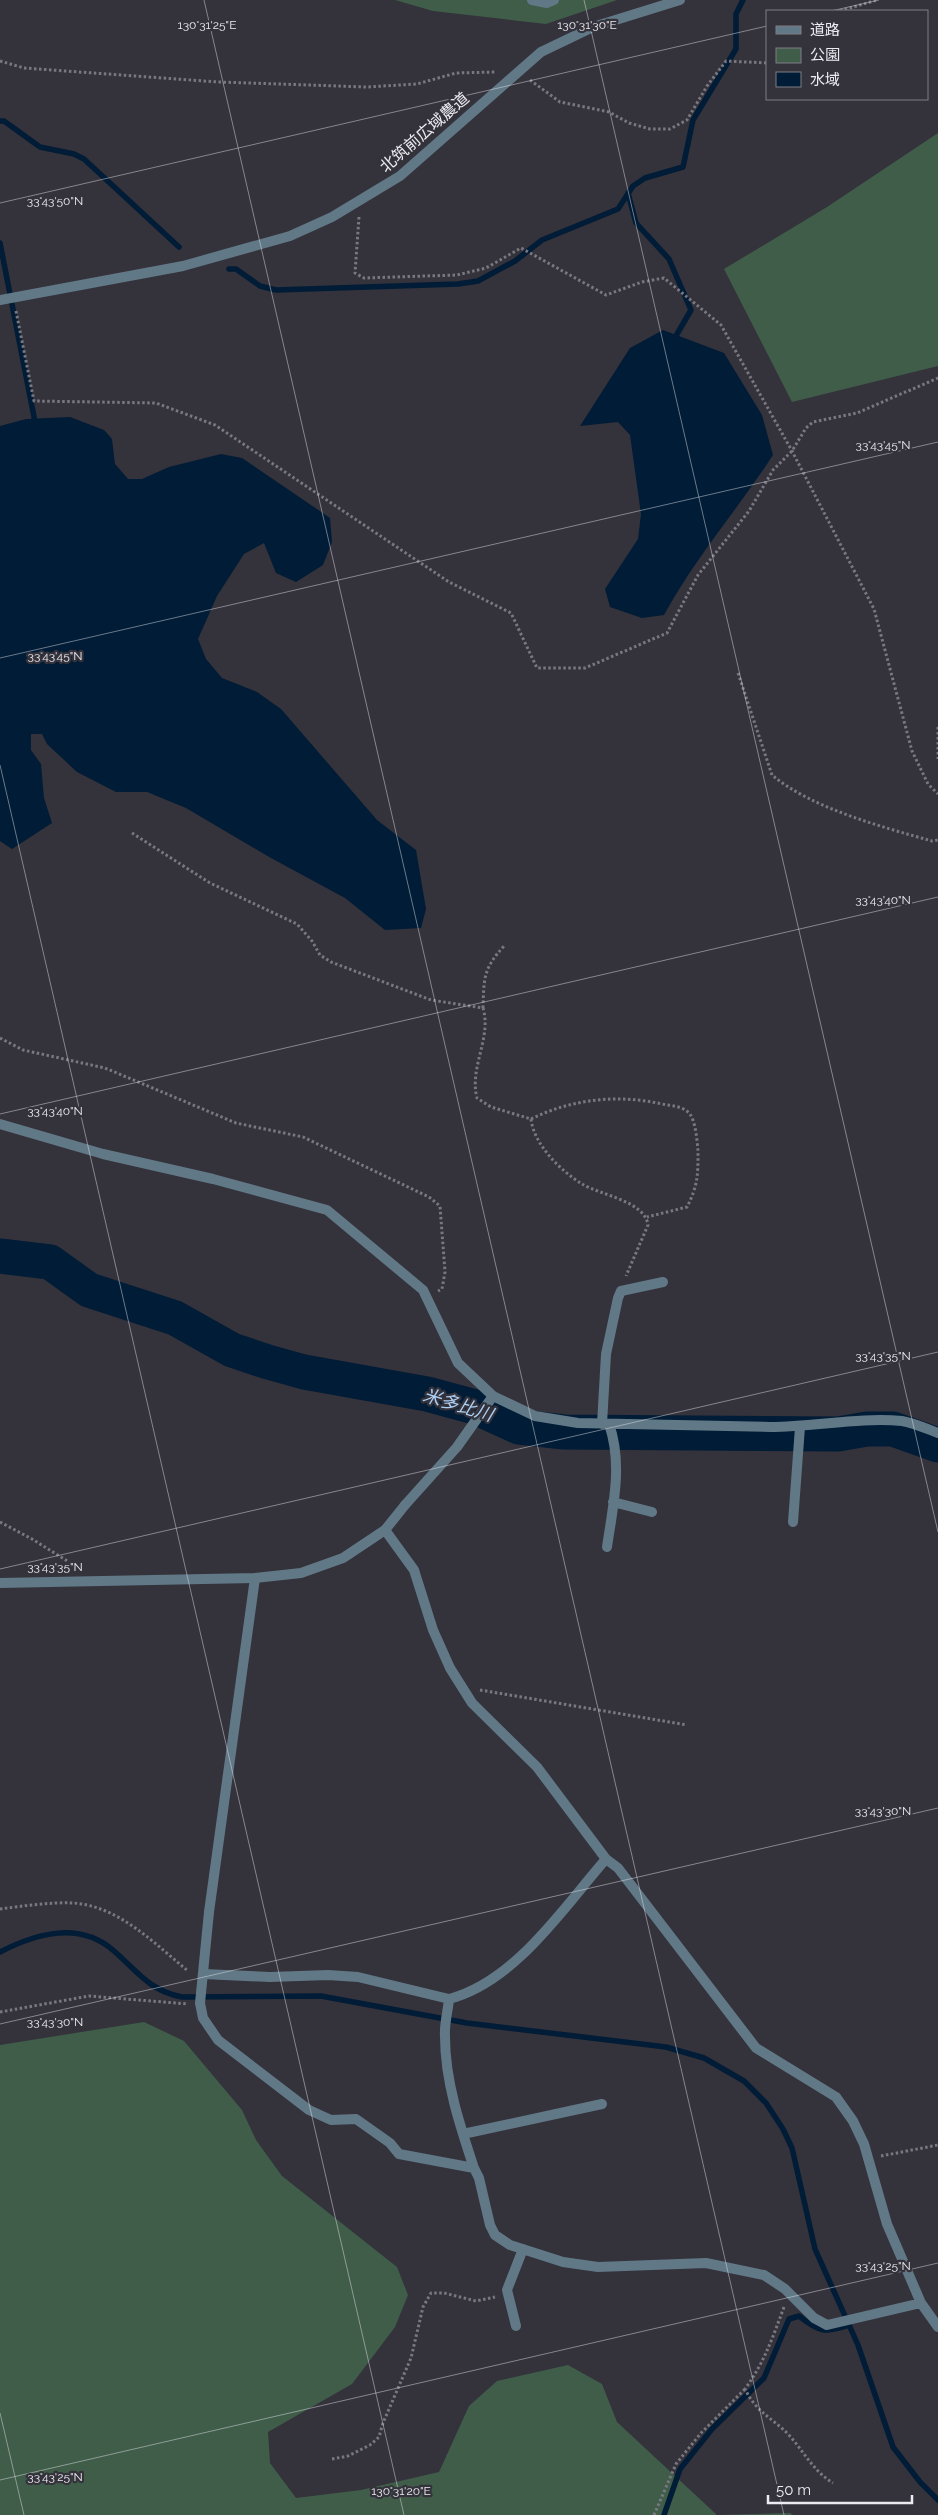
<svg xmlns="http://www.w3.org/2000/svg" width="938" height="2515" viewBox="0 0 938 2515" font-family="Raleway,'Noto Sans JP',sans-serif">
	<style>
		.green { fill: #405d4a }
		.water { fill: #011c36 }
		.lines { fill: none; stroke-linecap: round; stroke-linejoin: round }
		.stream { stroke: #011c36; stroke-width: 5.5 }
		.river { stroke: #011c36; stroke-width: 35 }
		.path { stroke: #797880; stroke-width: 3; stroke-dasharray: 2.5 2.5; stroke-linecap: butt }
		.service { stroke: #617886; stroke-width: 10 }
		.minor { stroke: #617886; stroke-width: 10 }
		.tertiary { stroke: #617886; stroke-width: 10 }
		.ticks { fill: none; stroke: #ecebf1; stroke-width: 1; stroke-opacity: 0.45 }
		.labels { text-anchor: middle; stroke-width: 4.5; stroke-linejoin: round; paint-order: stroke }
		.street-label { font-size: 16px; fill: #ecebf1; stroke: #34323b }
		.water-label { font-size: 18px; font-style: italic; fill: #accff4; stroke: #34323b }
		.ticks-label { font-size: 12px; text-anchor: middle; fill: #ecebf1; stroke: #34323b; stroke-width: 4.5; stroke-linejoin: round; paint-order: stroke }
	</style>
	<rect width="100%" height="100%" fill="#34323b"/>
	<!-- green -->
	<path class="green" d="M395,0h222l-71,24 -113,-13z
		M938,133v233l-146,36 -68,-133 103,-62z
		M144,2022l40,19 58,69 14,30 26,36 115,91 11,28 -13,32 -43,57 -84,48 2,31 26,35 65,-8 78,-18 30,-66 28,-25 71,-16 34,19 15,38 100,93 73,-2 3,2h-793v-470z"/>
	<!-- water -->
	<path class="water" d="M663,330l61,23 38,62 11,40c-35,54 -78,103 -109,160l-22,3 -32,-11 -5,-18 33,-50 3,-25 -11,-79 -12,-13 -38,4 50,-78z
		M70,417l34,13 8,9 3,25 13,15h14l27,-12 52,-13 21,4 88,60 2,24 -9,23 -27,17 -20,-9 -12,-30 -20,11 -27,42 -19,43 8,20 16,19 35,14 24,17 96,111 39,30 10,59 -5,19 -36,2 -40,-32 -74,-40 -85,-50 -39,-16h-31l-39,-20 -30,-28 -5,-10h-11v16l10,14 3,34 8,25 -40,26 -12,-8v-415l26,-7z"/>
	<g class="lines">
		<!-- stream -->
		<path class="stream" d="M0,121h4l36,26 34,7 10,5 95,88
			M628,193l8,30 33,36 22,51 -18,31
			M0,243l36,184
			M229,269h7l24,17 16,4 182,-6 20,-3 37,-20 27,-21 76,-31 15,-23 12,-8 38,-11 10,-47 43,-71v-35l7,-14
			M0,1952c37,-19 80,-31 114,-1 24,21 36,40 68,46l139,-1 146,27 199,24 38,11 40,23 22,22 17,26 9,19 23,101 43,96 35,102 27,35 18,18
			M664,2515l16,-46 32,-40 52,-51 25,-59 10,-3c19,15 26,18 50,9"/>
		<!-- river -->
		<path class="river" d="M0,1256l50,6 39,28 86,28 57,32 36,12 36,10 123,22 48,13 44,20 45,5 274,2 29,-5h26l45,16"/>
		<!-- path -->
		<path class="path" d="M840,11l37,-11
			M0,61l24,7 194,14 149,5 50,-3 39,-11 40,-1
			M530,80l30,22 49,10 20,11 21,6h20l17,-9 20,-34 19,-25 41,2
			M359,217l-4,56 9,5 93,-3 29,-7 35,-20 85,47 36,-13 22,-4 57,47 71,126 82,158 38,142 16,33 10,10
			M16,311l18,90 122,2 59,22 234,157 62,31 26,55h48l82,-35 31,-58 51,-64 24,-41 19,-19 14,-23 7,-6 44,-9 81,-35
			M738,673l34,102c39,33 110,52 160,66l6,-1
			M938,727v32
			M132,833l78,50 87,41 15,17 8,14 11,7 100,38 52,8c9,30 -14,59 -6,90l14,9 40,12c3,26 30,52 51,65 18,11 63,17 66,41l-22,51
			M483,1008c1,-30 0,-39 21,-62
			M0,1038l23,12 82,18 131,55 67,14 126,60 11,9 5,66 -3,17 -4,2
			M531,1119c41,-20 86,-25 131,-15 10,2 21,2 28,10 6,9 7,27 8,37 0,24 0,34 -11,56l-40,10
			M0,1522l32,17 45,28
			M480,1690l207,35
			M0,1909c23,-3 50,-7 73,-6 46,3 82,41 115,68
			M0,2012l89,-16 99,8
			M881,2156l57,-11
			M784,2307c-12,32 -19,54 -39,82 11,23 26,28 43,45 15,16 25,37 45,49
			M332,2459l16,-3 22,-11 9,-8 4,-14 28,-65 12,-51 8,-14h13l32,8 19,-4
			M654,2515l22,-51 25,-31 44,-44"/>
		<!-- service -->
		<path class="service" d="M532,0l15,3 7,-3"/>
		<!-- minor -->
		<path class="minor" d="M0,1124l103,30 110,25 114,31 96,80 35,73 35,33 42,20 43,7 193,4c43,0 88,-10 131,-6 12,2 25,8 36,12
			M602,1424l4,-70 12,-56 3,-7 42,-9
			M613,1502l39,10
			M405,1505l52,-58 36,-51
			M793,1522l7,-95
			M385,1530l29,40 19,60 17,38 22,35 65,64 69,92 12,9 138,180 80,49 17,24 11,23 23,80 34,79 17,24
			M607,1547c6,-41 16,-83 2,-123
			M255,1578l-46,334 -9,91 3,15 15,22 91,70 22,10 25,-1 34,24 9,11 75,14 5,10 11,47 5,10 15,10 53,17 35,5 108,-4 58,12 21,14 29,29 13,7 94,-22
			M203,1974l67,3 58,-2 30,2 91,22c66,-17 114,-91 157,-140
			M449,1999c-1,12 -5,25 -4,38 0,44 15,89 29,131
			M463,2134l139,-30
			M516,2326l-9,-36 16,-41"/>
		<!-- tertiary -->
		<path class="tertiary" d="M0,300l183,-34 107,-30 42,-19 68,-41 141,-124 52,-25 87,-27
			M0,1583l255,-5 46,-5 42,-15 42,-28 20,-25"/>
	</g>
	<!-- ticks -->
	<path class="ticks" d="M204,0l580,2515M584,0l354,1532M831,11l48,-11M0,203l767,-177M0,658l938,-216M0,765l404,1750M0,1114l938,-217M0,1569l938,-217M0,2024l938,-216M0,2413l24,102M0,2480l938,-217"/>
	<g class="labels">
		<!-- street labels -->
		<g class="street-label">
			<text transform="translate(424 132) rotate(-41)" y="6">北筑前広域農道</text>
		</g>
		<!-- water labels -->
		<g class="water-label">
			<text transform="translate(458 1405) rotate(17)" y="6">米多比川</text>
		</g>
	</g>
	<g class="ticks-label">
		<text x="207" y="29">130°31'25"E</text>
		<text x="587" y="29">130°31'30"E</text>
		<text x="55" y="205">33°43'50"N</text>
		<text x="883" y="449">33°43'45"N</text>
		<text x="55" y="660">33°43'45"N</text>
		<text x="883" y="904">33°43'40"N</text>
		<text x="55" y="1115">33°43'40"N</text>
		<text x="883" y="1360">33°43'35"N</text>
		<text x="55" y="1571">33°43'35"N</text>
		<text x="883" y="1815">33°43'30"N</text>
		<text x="55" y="2026">33°43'30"N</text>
		<text x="883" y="2270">33°43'25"N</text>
		<text x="55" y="2481">33°43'25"N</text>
		<text x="401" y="2495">130°31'20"E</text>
	</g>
	<!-- legend -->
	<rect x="766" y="10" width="162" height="90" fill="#34323b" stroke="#7e7c84"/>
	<rect x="776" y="26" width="25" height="8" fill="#617886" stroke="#7e7c84"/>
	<text x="810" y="35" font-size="15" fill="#ecebf1">道路</text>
	<rect x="776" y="48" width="25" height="15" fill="#405d4a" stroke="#7e7c84"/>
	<text x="810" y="60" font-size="15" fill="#ecebf1">公園</text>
	<rect x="776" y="72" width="25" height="15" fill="#011c36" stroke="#7e7c84"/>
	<text x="810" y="85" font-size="15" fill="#ecebf1">水域</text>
	<!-- scale -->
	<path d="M768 2495v8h144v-8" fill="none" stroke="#ecebf1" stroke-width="2.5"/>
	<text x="776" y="2495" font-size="15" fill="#ecebf1" stroke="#34323b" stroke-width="4" paint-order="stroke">50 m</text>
</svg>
